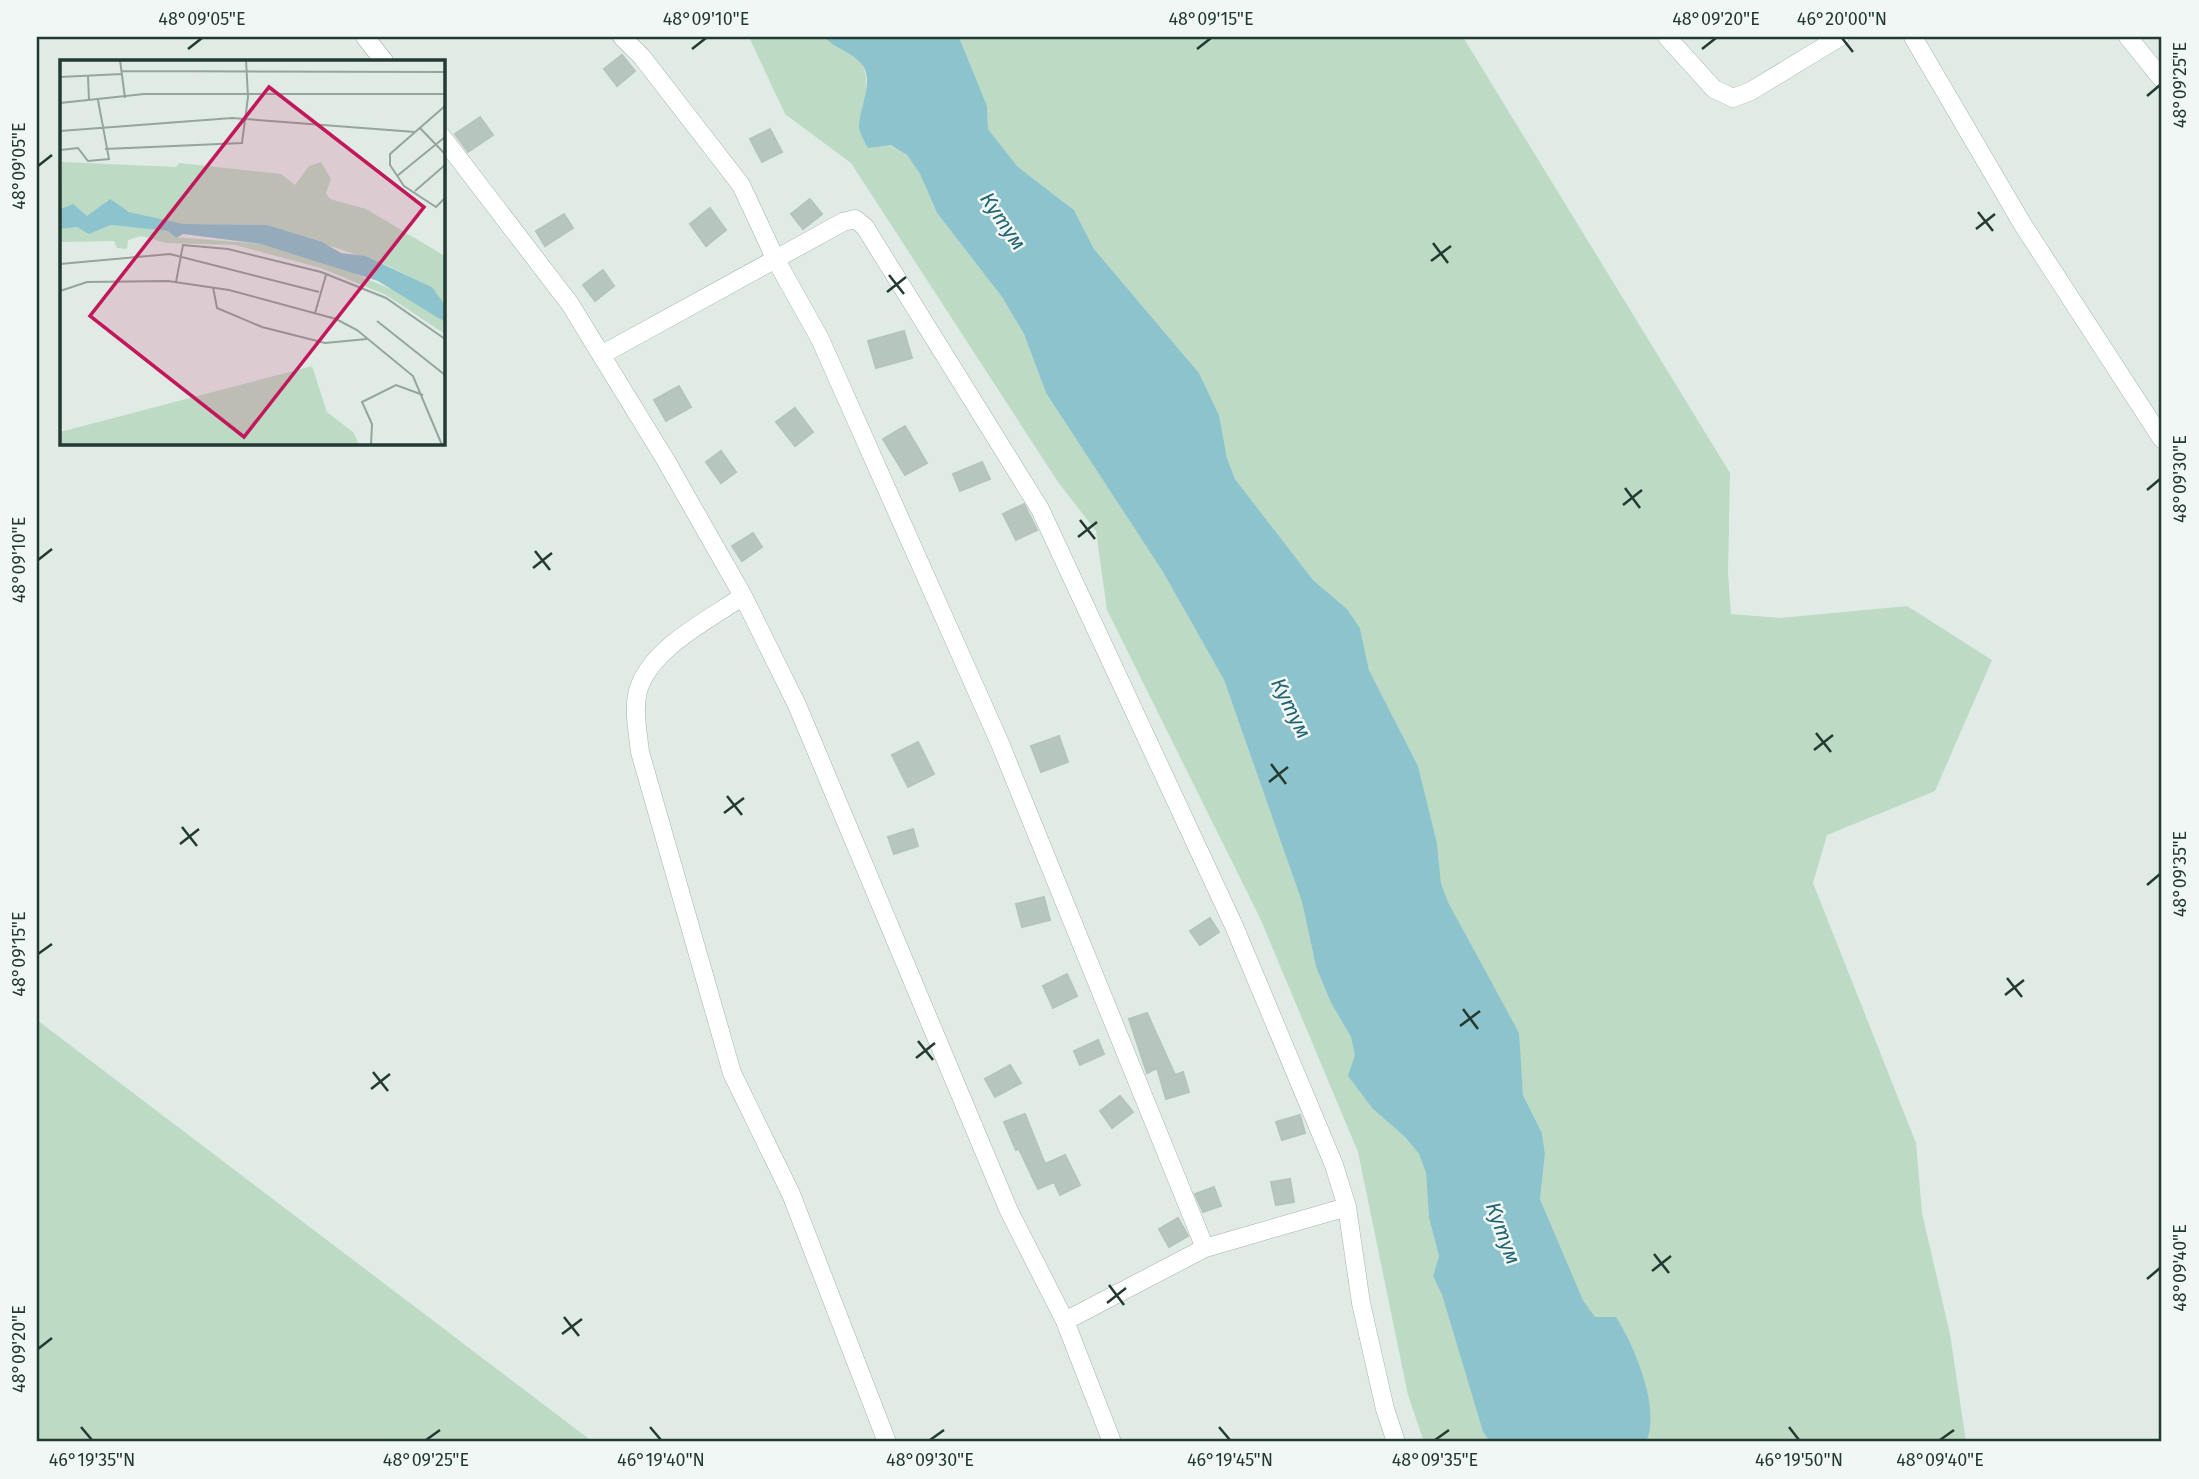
<svg xmlns="http://www.w3.org/2000/svg" width="2199" height="1479" viewBox="0 0 2199 1479" font-family="'Fira Sans',sans-serif">
	<style>
		.green { fill: #bcdac4 }
		.water { fill: #8dc3cc }
		.building { fill: #b7c5bf; stroke: #b4c4bd; stroke-width: 2 }
		.lines { fill: none; stroke-linecap: round; stroke-linejoin: round }
		.minor-casing { stroke: #a4b2ad; stroke-width: 19 }
		.minor { stroke: #fff; stroke-width: 18 }
		.ticks { fill: none; stroke: #233a33; stroke-width: 2.5 }
		.labels { text-anchor: middle; stroke-width: 5; stroke-linejoin: round; paint-order: stroke }
		.water-label { font-size: 21px; font-style: italic; fill: #226571; stroke: #f1f7f4 }
		.inset-road { fill: none; stroke: #95a49e; stroke-width: 2 }
		.view { fill: #c2185b; fill-opacity: 0.15; stroke: #c2185b; stroke-width: 3.5 }
		.inset-edge { fill: none; stroke: #233a33; stroke-width: 3.5 }
		.neatline { fill: none; stroke: #233a33; stroke-width: 2.5 }
		.ticks-label { font-size: 18px; text-anchor: middle; fill: #233a33 }
	</style>
	<rect width="100%" height="100%" fill="#e1ebe6"/>
	<!-- green -->
	<path class="green" d="M749,37h75c9,10 19,10 29,17 23,17 10,51 6,75l48,26 13,19 17,39 65,84 22,37 22,59 117,179 61,108 78,222 14,65 15,36 20,34 22,72 32,28 14,17 7,19 3,45 10,38 -6,20 9,19 41,137 7,10h-66l-16,-47 -50,-243 -98,-234 -153,-308 -11,-79 -38,-49 -207,-319 -66,-49z
		M959,37h504l267,436 -2,99 3,42 49,4 127,-12 85,54 -57,131 -108,44 -14,48 103,260 6,70 28,121 16,108h-320c16,-32 -12,-96 -30,-124l-21,-1 -12,-17 -43,-101 5,-45 -3,-21 -19,-38 -5,-62 -70,-131 -7,-19 -4,-40 -19,-77 -49,-96 -9,-42 -13,-19 -34,-29 -78,-101 -8,-21 -8,-43 -20,-42 -105,-124 -20,-39 -56,-43 -30,-38 -1,-23z
		M37,1020l556,422h-556z"/>
	<!-- water -->
	<path class="water" d="M824,37h135l28,69 1,23 30,38 56,43 20,39 105,124 20,42 8,43 8,21 78,101 34,29 13,19 9,42 49,96 19,77 4,40 7,19 71,131 4,62 19,38 3,21 -5,45 43,101 12,17h21c18,28 46,93 30,125h-156l-7,-10 -41,-137 -9,-19 6,-20 -10,-38 -3,-45 -7,-19 -14,-17 -32,-28 -25,-33 7,-21 -4,-18 -20,-34 -15,-36 -14,-65 -78,-222 -61,-108 -117,-179 -22,-59 -22,-37 -65,-84 -17,-39 -13,-19 -17,-10 -22,3c-3,-6 -8,-14 -9,-21 0,-18 15,-44 4,-61 -10,-15 -27,-16 -39,-29z"/>
	<!-- building -->
	<path class="building" d="M622,55l13,16 -18,15 -13,-17z
		M480,117l13,18 -25,17 -13,-18z
		M770,129l12,23 -20,10 -12,-23z
		M810,199l12,15 -19,15 -12,-15z
		M710,208l16,22 -20,16 -16,-22z
		M564,214l9,14 -28,18 -9,-15z
		M603,270l11,16 -19,15 -12,-16z
		M904,331l8,27 -36,10 -8,-27z
		M679,386l12,21 -25,14 -12,-21z
		M795,408l18,24 -18,14 -19,-24z
		M905,426l22,37 -22,12 -22,-36z
		M721,451l15,21 -15,11 -15,-21z
		M982,462l8,17 -30,12 -7,-17z
		M1024,504l13,26 -21,10 -13,-26z
		M753,533l9,14 -20,14 -10,-15z
		M1059,736l9,26 -27,10 -10,-26z
		M918,742l16,32 -26,13 -16,-32z
		M913,829l5,17 -24,8 -6,-17z
		M1044,897l6,23 -28,7 -6,-23z
		M1210,918l9,14 -19,13 -10,-14z
		M1067,974l10,22 -24,12 -10,-22z
		M1147,1013l28,62 8,-3 6,20 -23,7 -9,-31 -10,5 -18,-54z
		M1098,1040l6,14 -24,11 -6,-14z
		M1010,1065l11,18 -26,14 -10,-18z
		M1120,1096l13,16 -21,16 -12,-17z
		M1025,1114l20,50 20,-9 15,30 -20,10 -6,-13 -16,7 -19,-40 -3,1 -12,-28z
		M1300,1115l5,18 -23,7 -6,-18z
		M1290,1179l4,23 -18,3 -5,-23z
		M1214,1187l7,19 -18,6 -8,-18z
		M1178,1218l10,18 -19,11 -10,-18z"/>
	<g class="lines">
		<defs>
			<path id="minor" d="M365,37l19,24
				M622,37l20,20 99,128 35,75 44,79 179,402 206,507
				M1667,37l47,52 19,9 18,-7 89,-54
				M1913,37l110,188 139,214
				M2128,37l34,42
				M443,138l127,166 95,155 78,137 54,109 212,506 56,110 47,121
				M601,355l242,-133 12,-3 10,8 175,282 194,417 100,239 13,42 14,96 24,106 11,33
				M743,596c-34,24 -93,52 -105,95 -5,19 0,42 2,61l92,321 59,121 96,248
				M1065,1321l140,-73 142,-41"/>
		</defs>
		<!-- minor casing -->
		<use href="#minor" class="minor-casing"/>
		<!-- minor -->
		<use href="#minor" class="minor"/>
	</g>
	<!-- ticks -->
	<path class="ticks" d="M1842,38l11,14M188,49l14,-11M692,49l14,-11M1197,49l14,-11M1702,49l14,-11M2147,96l13,-11M38,166l14,-11M1978,212l15,19M1976,229l19,-15M1433,243l15,20M1431,261l20,-15M889,275l15,19M887,292l19,-15M1625,488l15,20M2147,490l13,-11M1623,505l19,-15M1080,520l15,19M1078,537l19,-15M535,551l15,19M38,560l14,-11M533,568l19,-15M1816,733l15,19M1814,750l19,-15M1271,764l15,20M1269,782l19,-15M727,796l15,19M724,813l20,-15M182,827l15,19M180,844l19,-15M2147,885l13,-11M38,954l14,-10M2007,978l15,19M2005,995l19,-15M1463,1009l15,20M1460,1026l20,-15M918,1041l15,19M916,1058l19,-15M373,1072l15,19M371,1089l19,-15M1654,1254l15,19M1652,1271l19,-15M2147,1279l13,-11M1109,1285l15,20M1107,1303l19,-15M564,1317l15,19M562,1334l20,-15M38,1349l14,-11M81,1427l11,13M650,1427l11,13M1219,1427l11,13M1789,1427l10,13M426,1440l14,-10M930,1440l14,-10M1435,1440l14,-10M1940,1440l14,-10"/>
	<g class="labels">
		<!-- water labels -->
		<g class="water-label">
			<text transform="translate(1003 221) rotate(56)" y="7">Кутум</text>
			<text transform="translate(1291 708) rotate(64)" y="7">Кутум</text>
			<text transform="translate(1503 1233) rotate(70)" y="7">Кутум</text>
		</g>
	</g>
	<!-- overview -->
	<g transform="translate(60 60)">
		<rect width="385" height="385" fill="#e1ebe6"/>
		<path d="M2,102l114,5 3,-4 102,11 14,11 14,-19 12,-4 10,17 -5,14 4,6 36,10 79,47v49l-13,-18 -48,-23 -117,-39 -83,-1 -55,-12 -22,-12 -11,13 -9,3 -17,-11 -10,4zM51,165l57,6 6,6 87,7 68,19 76,32 40,27v12l-59,-39 -65,-27 -86,-23 -69,-2 -25,-7 -13,4 -1,9 -10,-1 -3,-7 -54,1v-13l17,-2 14,6zM252,306l15,46 27,21 5,12h-299v-13z" fill="#bcdac4"/>
		<path d="M50,139l19,13 55,12 83,1 55,17 19,11 24,3 67,31 13,18v17l-67,-41 -117,-37 -78,-10 -7,4 -8,-7 -57,-6 -22,9 -12,-7 -17,2v-20l13,-5 14,12z" fill="#8dc3cc"/>
		<path class="inset-road" d="M60,0l5,38M61,11l324,1M28,16l1,24M0,17l62,-3M0,43l84,-9h301M385,46l-55,48v11l14,21 32,21 9,-9M360,68l25,26M0,71l172,-13 183,14M45,89l137,-6 6,-46 -2,-37M0,90l18,-2 10,13 21,-2 -11,-59M337,116l48,-39M355,131l30,-26M0,204l110,-10 149,38M116,222l7,-37 45,4 93,23 65,26 59,41M153,227l4,21 45,19 63,16 42,-4M0,231l27,-9 81,-1 61,9 107,29 21,11 56,46 29,69M255,253l11,-38M317,261l68,54M311,385l1,-21 -10,-22 34,-17 27,10"/>
		<path class="view" d="M209,27l155,120 -180,230 -154,-121z"/>
		<rect width="385" height="385" class="inset-edge"/>
	</g>
	<!-- border -->
	<rect width="2199" height="1479" fill="none" stroke="#f1f7f4" stroke-width="77"/>
	<rect x="38" y="38" width="2122" height="1402" class="neatline"/>
	<g class="ticks-label">
		<text x="202" y="25">48°09'05"E</text>
		<text x="706" y="25">48°09'10"E</text>
		<text x="1211" y="25">48°09'15"E</text>
		<text x="1716" y="25">48°09'20"E</text>
		<text x="1842" y="25">46°20'00"N</text>
		<text transform="translate(2180 85) rotate(-90)" y="6">48°09'25"E</text>
		<text transform="translate(19 166) rotate(-90)" y="6">48°09'05"E</text>
		<text transform="translate(2180 479) rotate(-90)" y="6">48°09'30"E</text>
		<text transform="translate(19 560) rotate(-90)" y="6">48°09'10"E</text>
		<text transform="translate(2180 874) rotate(-90)" y="6">48°09'35"E</text>
		<text transform="translate(19 954) rotate(-90)" y="6">48°09'15"E</text>
		<text transform="translate(2180 1268) rotate(-90)" y="6">48°09'40"E</text>
		<text transform="translate(19 1349) rotate(-90)" y="6">48°09'20"E</text>
		<text x="92" y="1466">46°19'35"N</text>
		<text x="426" y="1466">48°09'25"E</text>
		<text x="661" y="1466">46°19'40"N</text>
		<text x="930" y="1466">48°09'30"E</text>
		<text x="1230" y="1466">46°19'45"N</text>
		<text x="1435" y="1466">48°09'35"E</text>
		<text x="1799" y="1466">46°19'50"N</text>
		<text x="1940" y="1466">48°09'40"E</text>
	</g>
</svg>
